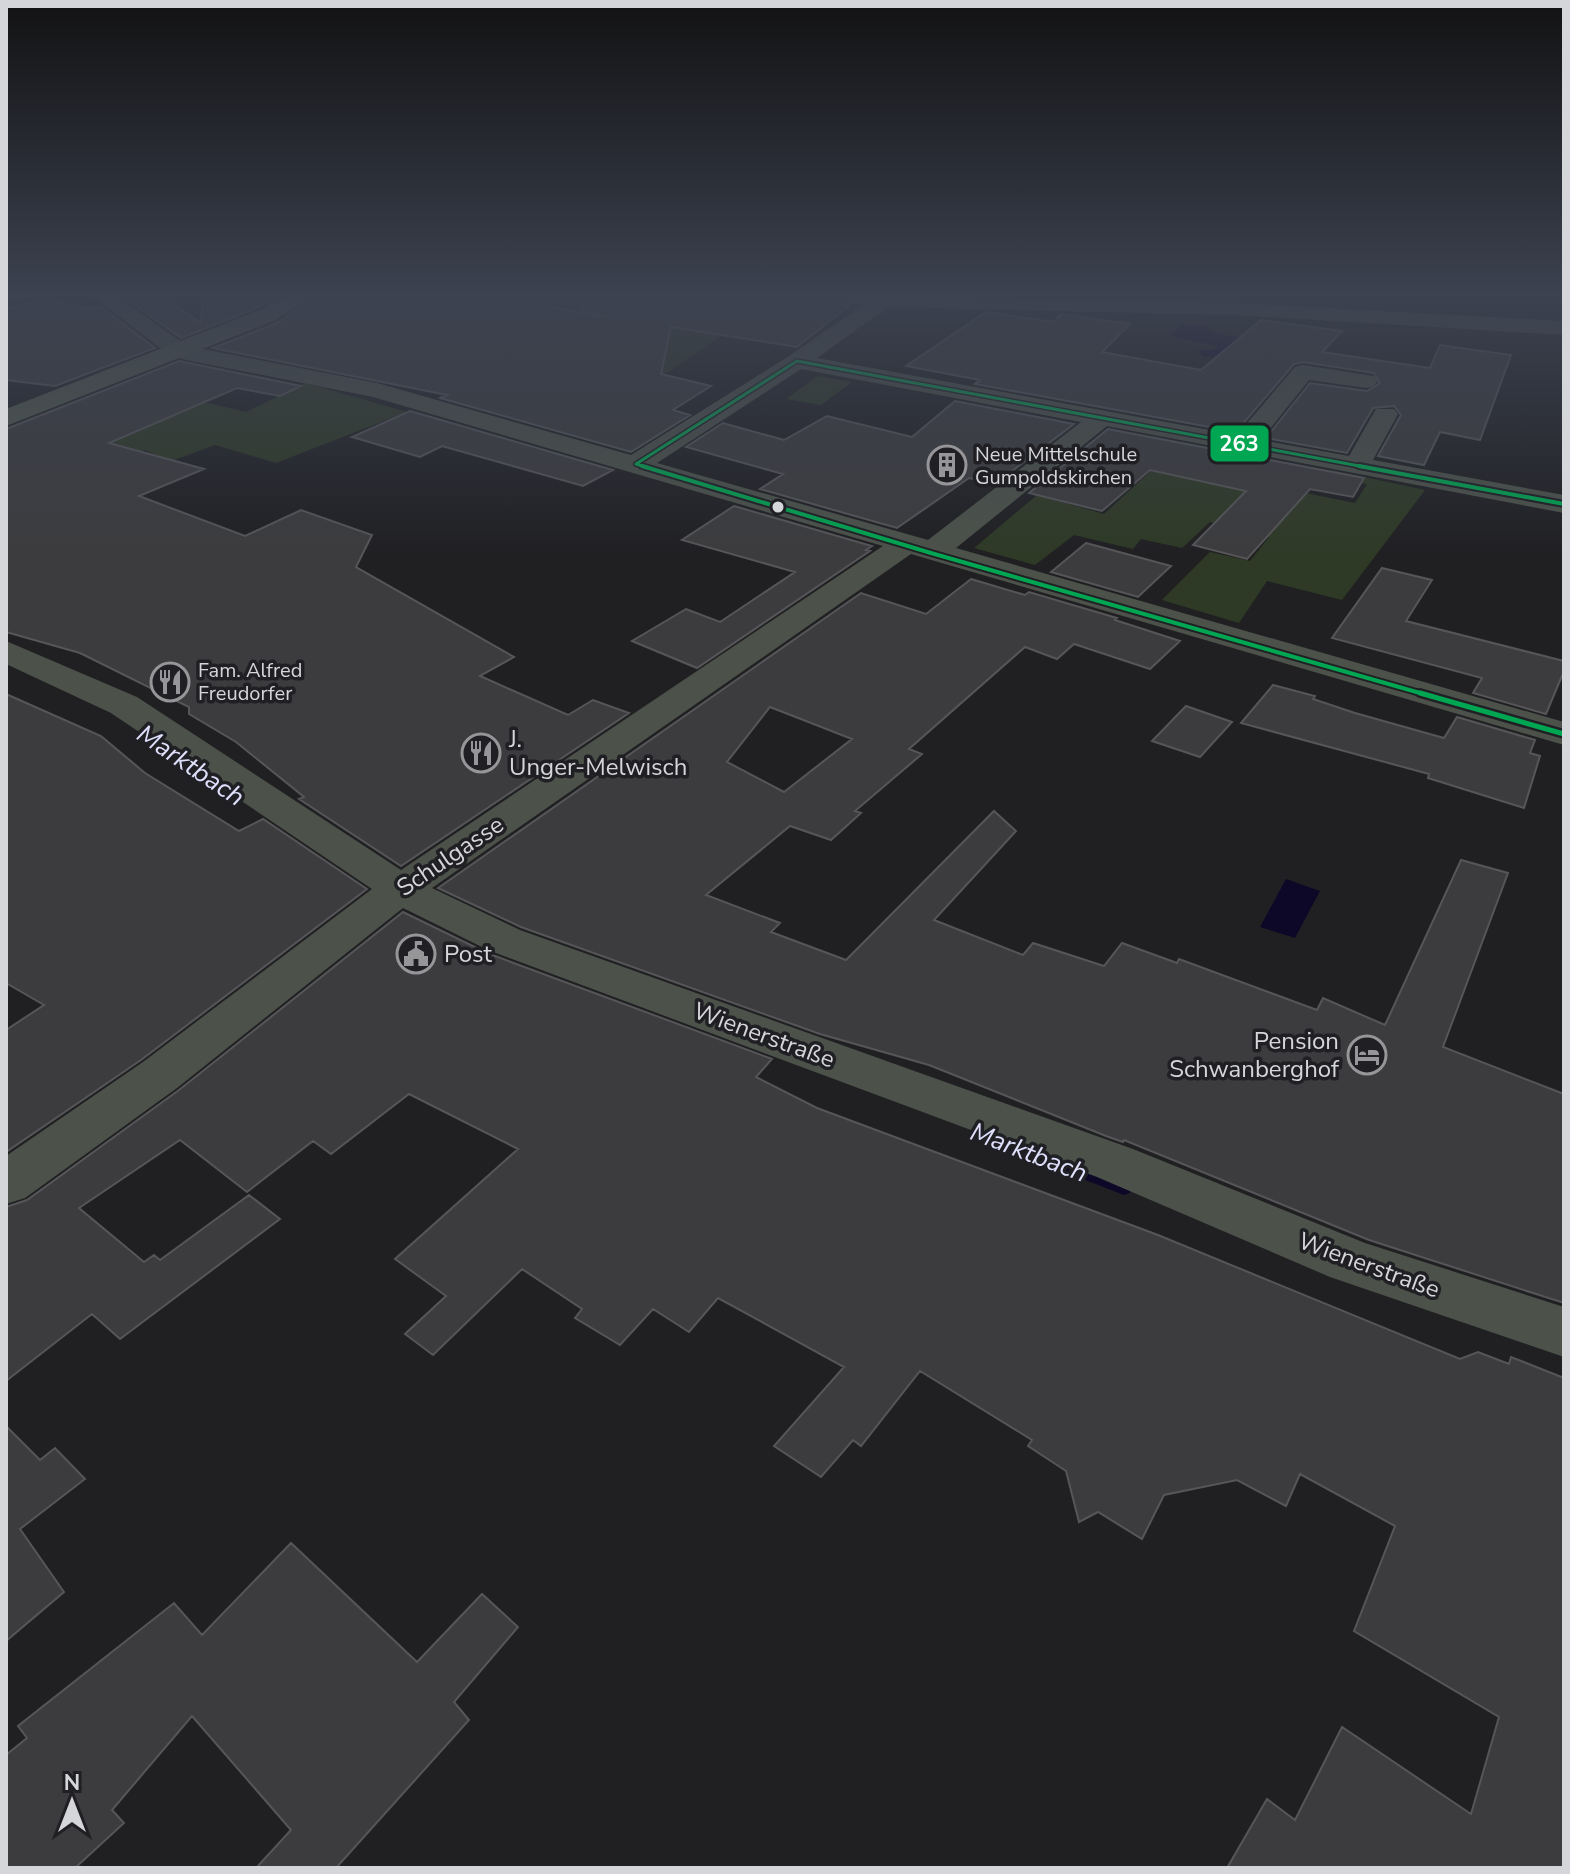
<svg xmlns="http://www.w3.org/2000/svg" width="1570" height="1874" viewBox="0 0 1570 1874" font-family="'Nunito Sans',sans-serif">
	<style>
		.green { fill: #2e3a26 }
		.water { fill: #0d0828 }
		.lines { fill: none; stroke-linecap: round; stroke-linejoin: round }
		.stream { fill: #0d0828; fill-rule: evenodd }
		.building { fill: #3c3c3e; stroke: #565659; stroke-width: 2; fill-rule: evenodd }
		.minor { fill: #4c524a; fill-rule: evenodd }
		.major { fill: #545c4f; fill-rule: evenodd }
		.bus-1-far2-casing { stroke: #1f1f24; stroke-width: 6 }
		.bus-1-far1-casing { stroke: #1f1f24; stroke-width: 8 }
		.bus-1-casing { stroke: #1f1f24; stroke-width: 10 }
		.bus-1-far2 { stroke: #00a651; stroke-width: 3 }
		.bus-1-far1 { stroke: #00a651; stroke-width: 4 }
		.bus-1 { stroke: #00a651; stroke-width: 5 }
		.bus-dot { fill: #d5d6d9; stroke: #1f1f24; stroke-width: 3 }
		.labels { text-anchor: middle; stroke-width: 7; stroke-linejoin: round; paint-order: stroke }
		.far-poi-label { font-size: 20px; fill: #d5d6d9; stroke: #1f1f24; text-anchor: start }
		.poi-label { font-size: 24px; fill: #d5d6d9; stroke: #1f1f24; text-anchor: start }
		.street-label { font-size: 24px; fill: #d5d6d9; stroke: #1f1f24 }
		.water-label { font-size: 26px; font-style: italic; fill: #dfe0fc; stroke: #1f1f24 }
		.line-badge { stroke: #1f1f24; stroke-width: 3 }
		.badge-label { font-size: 22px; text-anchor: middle; font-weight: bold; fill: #fff }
	</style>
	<rect width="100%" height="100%" fill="#202023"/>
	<!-- green -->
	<path class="green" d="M473,292h140l125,32 -68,47 -46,21 -156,-94z
		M818,376l34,6 -31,23 -35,-6z
		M306,383l101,29 -131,51 -61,-18 -106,39 47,-29 -11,-5 -36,13 -62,-23 123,-46 76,18z
		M1230,452l43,8 -22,22 104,21 12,-19 -38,-7 2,-7 94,20 -83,110 -75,-19 -28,42 -77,-23 48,-48 40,9 19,-24 -59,-15 -28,26 -41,-9 -8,10 -59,-14 -39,30 -61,-17 63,-53 67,19 48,-44 62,3z"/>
	<!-- water -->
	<path class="water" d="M1181,325l24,1 9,7 48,8 -20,20 -40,-5 -3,-6h15l4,-4 -48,-10z
		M1286,879l34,12 -25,47 -35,-11z"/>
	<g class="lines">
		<!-- stream -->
		<path class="stream" d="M993,1132l137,51 2,5 -2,5 -6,2 -137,-53 -2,-4 2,-4z"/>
	</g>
	<!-- building -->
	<path class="building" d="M203,292h82l-26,15 -78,31 -53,-38 31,-6 42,29z
		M321,292h109l71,12 11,-5 90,18 3,-2 -23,-4 2,-19h204l13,9 48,5 -52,41 -126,-20 -10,47 50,12 -38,24 17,5 -59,37 -191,-54 7,-3 -234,-47 64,-25z
		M47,298l37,11 16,-3 55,42 -100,38 -49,-6v-71z
		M986,312l68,10 7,-8 69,10 -28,28 99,18 60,-50 81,11 -20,21 108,16 10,-23 71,10 -31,85 -40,-8 -16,33 -46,-9 23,-41 -7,-9 -21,2 -26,45 -81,-15 44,-55 57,8 13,-8 -6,-10 -71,-11 -9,2 -58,68 -261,-48 5,-4 -74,-14z
		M179,361l122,25 -21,10 -43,-8 -128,55 95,26 -65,27 106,40 56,-26 71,25 -16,32 158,90 -34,19 88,39 25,-15 36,13 -228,153 -102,-67 5,-2 -68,-55 -47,-28v-7l-109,-54 -74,-21v-203z
		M955,401l119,23 -79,60 -26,-6 -72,50 -137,-39 23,-15 -97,-27 37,-24 61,17 43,-24 85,21z
		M410,411l203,59 -30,16 -141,-40 -22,11 -68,-20z
		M1108,429l256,49 -11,19 -43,-8 -63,70 -54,-14 53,-54 -96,-21 -48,41 -73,-18z
		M734,506l138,40 -6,4 4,1 -173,117 -65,-27 54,-32 34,13 75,-50 -113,-32z
		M1086,543l85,23 -33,31 -87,-25z
		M1382,568l50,12 -26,41 158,40v10l-18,43 -73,-21 9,-15 -150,-40z
		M971,579l54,16 4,-3 88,26 -2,2 65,21 -30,28 -76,-25 -17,15 -32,-12 -116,102 13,5 -67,57 6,2 -30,27 -41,-14 -84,69 74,28 -9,9 75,28 148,-149 22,20 -82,89 89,35 10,-12 71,23 18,-23 55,20 2,-4 138,51 6,-12 62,27 76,-165 47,13 -65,174 121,47v209l-195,-63 -245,-100 -1,2 -17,-6 -177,-71 -109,-31 -299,-107 -83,-39 423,-295 65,21zM770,707l82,32 -68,53 -57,-30z
		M1273,685l42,11 -2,3 42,14 89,25 13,-21 78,23 -5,13 10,3 -16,52 -96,-30 1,-4 -188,-51z
		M6,694l95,42 44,37 94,58 24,-12 104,70 -226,171 -135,92v-122l38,-25 -38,-22z
		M1186,706l46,16 -32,35 -48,-16z
		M403,912l84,41 285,106 -16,18 61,31 341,127 302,124 18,-7 31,12 2,-7 53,21v490h-337l40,-69 28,21 47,-93 129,87 28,-97 -145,-86 41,-105 -95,-52 -14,32 -49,-26 -73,15 -22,44 -44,-27 -19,10 -13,-51 -38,-25 4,-6 -112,-69 -59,75 -8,-6 -32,37 -47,-31 70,-79 -126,-69 -29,34 -36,-23 -33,36 -45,-27 7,-9 -60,-40 -89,86 -28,-21 41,-38 -51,-37 123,-110 -109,-55 -78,60 -18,-13 -66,51 -67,-52 -101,68 65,54 10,-7 6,5 89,-65 31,24 -160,120 -28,-25 -86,67v-174l21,-7 152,-110z
		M6,1426l34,34 15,-12 30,31 -65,50 44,63 -58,49z
		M291,1543l126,119 65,-68 36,33 -64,75 15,18 -133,148h-80l35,-38 -99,-114 -80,94 12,13 -49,45h-69v-113l21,-17 -9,-12 156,-123 28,32z"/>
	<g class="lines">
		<!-- minor -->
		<path class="minor" d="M6,292h32l-3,4 -29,8z
			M87,292h24l76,54 190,37 254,72 158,-99 74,-51 -62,-7 -10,-6h111l1,3 333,8 328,18v14l-328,-20 -348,-8 -71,51 420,77 58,-68 8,-2 71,11 4,5 -4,5 -8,2 -57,-8 -48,60 88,16 27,-47h18l4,5 -25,46 191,35v18l-457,-87 -151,122 608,174v23l-653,-191 -479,334 88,42 613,219 232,94 199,64v50l-234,-80 -233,-100 -609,-227 -85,-42 -226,180 -152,110 -19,6v-48l137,-94 229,-173 -261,-176 -105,-49v-23l131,56 264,173 482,-324 -510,-149 -201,-40zM801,369l280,53 -153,118 -271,-77z"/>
		<!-- major -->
		<path class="major" d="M292,292h26l-42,28 -270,106v-17l254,-99z"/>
		<defs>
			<path id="bus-1-far2" d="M797,361l573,107
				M636,464l13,4
				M636,464l161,-103"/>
			<path id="bus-1-far1" d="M642,466l289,87 496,142
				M1359,466l205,38"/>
			<path id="bus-1" d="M1420,693l144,41"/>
		</defs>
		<!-- bus-1-far2 casing -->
		<use href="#bus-1-far2" class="bus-1-far2-casing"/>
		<!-- bus-1-far1 casing -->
		<use href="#bus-1-far1" class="bus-1-far1-casing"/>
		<!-- bus-1 casing -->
		<use href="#bus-1" class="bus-1-casing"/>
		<!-- bus-1-far2 -->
		<use href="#bus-1-far2" class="bus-1-far2"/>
		<!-- bus-1-far1 -->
		<use href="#bus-1-far1" class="bus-1-far1"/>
		<!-- bus-1 -->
		<use href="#bus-1" class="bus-1"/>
	</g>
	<!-- sky -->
	<linearGradient id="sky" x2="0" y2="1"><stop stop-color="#121213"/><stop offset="0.53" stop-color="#3c4250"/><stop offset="1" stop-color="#3c4250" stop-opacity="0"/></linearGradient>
	<rect width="1570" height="555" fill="url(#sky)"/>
	<!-- icons -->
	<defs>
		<symbol id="building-ring" viewBox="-11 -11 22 22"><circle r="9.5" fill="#1f1f24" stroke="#969699" stroke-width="1.5"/><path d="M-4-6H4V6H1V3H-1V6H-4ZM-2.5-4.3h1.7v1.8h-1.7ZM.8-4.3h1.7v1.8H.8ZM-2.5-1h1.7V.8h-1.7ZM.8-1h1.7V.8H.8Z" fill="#969699"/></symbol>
		<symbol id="restaurant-ring" viewBox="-11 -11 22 22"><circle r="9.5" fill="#1f1f24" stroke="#969699" stroke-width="1.5"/><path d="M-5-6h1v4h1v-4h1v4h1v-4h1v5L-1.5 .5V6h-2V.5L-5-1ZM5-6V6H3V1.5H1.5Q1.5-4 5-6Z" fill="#969699"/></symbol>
		<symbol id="civic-ring" viewBox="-11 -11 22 22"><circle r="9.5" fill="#1f1f24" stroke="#969699" stroke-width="1.5"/><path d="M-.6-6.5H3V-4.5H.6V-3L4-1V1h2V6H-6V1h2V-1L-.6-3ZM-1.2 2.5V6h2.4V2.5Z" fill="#969699"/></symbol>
		<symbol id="hotel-ring" viewBox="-11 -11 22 22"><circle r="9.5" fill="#1f1f24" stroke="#969699" stroke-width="1.5"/><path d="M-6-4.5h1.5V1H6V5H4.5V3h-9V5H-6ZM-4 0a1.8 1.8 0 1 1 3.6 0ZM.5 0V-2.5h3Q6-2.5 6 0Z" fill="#969699"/></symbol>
	</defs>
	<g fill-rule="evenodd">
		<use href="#building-ring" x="925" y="443" width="44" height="44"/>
		<use href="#restaurant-ring" x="148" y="660" width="44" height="44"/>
		<use href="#restaurant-ring" x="459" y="731" width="44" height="44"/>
		<use href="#civic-ring" x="394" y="932" width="44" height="44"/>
		<use href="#hotel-ring" x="1345" y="1033" width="44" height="44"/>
	</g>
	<!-- markers -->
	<circle class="bus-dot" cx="778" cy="507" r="7"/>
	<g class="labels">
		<!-- far-poi labels -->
		<g class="far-poi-label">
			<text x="975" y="461">Neue Mittelschule<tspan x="975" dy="23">Gumpoldskirchen</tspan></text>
			<text x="198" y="677">Fam. Alfred<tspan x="198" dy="23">Freudorfer</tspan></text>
		</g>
		<!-- poi labels -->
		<g class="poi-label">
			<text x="509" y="747">J.<tspan x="509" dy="28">Unger-Melwisch</tspan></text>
			<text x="444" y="962">Post</text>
			<text x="1339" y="1049" text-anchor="end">Pension<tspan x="1339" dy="28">Schwanberghof</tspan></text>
		</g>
		<!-- street labels -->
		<g class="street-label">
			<text transform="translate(450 856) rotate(-34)" y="8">Schulgasse</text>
			<text transform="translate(764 1035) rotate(20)" y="8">Wienerstraße</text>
			<text transform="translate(1369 1265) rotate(20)" y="8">Wienerstraße</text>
		</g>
		<!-- water labels -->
		<g class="water-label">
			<text transform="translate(191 765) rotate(34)" y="9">Marktbach</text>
			<text transform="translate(1029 1152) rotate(21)" y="9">Marktbach</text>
		</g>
	</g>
	<rect class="line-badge" x="1209" y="424" width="61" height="39" rx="8" fill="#00a651"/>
	<g class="badge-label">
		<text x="1239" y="451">263</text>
	</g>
	<!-- border -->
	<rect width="1570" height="1874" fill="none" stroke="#d5d6d9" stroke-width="16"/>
	<!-- north arrow -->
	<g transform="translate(72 1802)" stroke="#1f1f24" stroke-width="6" paint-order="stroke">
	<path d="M0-6L14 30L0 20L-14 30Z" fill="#d5d6d9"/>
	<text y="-12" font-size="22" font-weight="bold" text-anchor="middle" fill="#d5d6d9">N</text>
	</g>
</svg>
